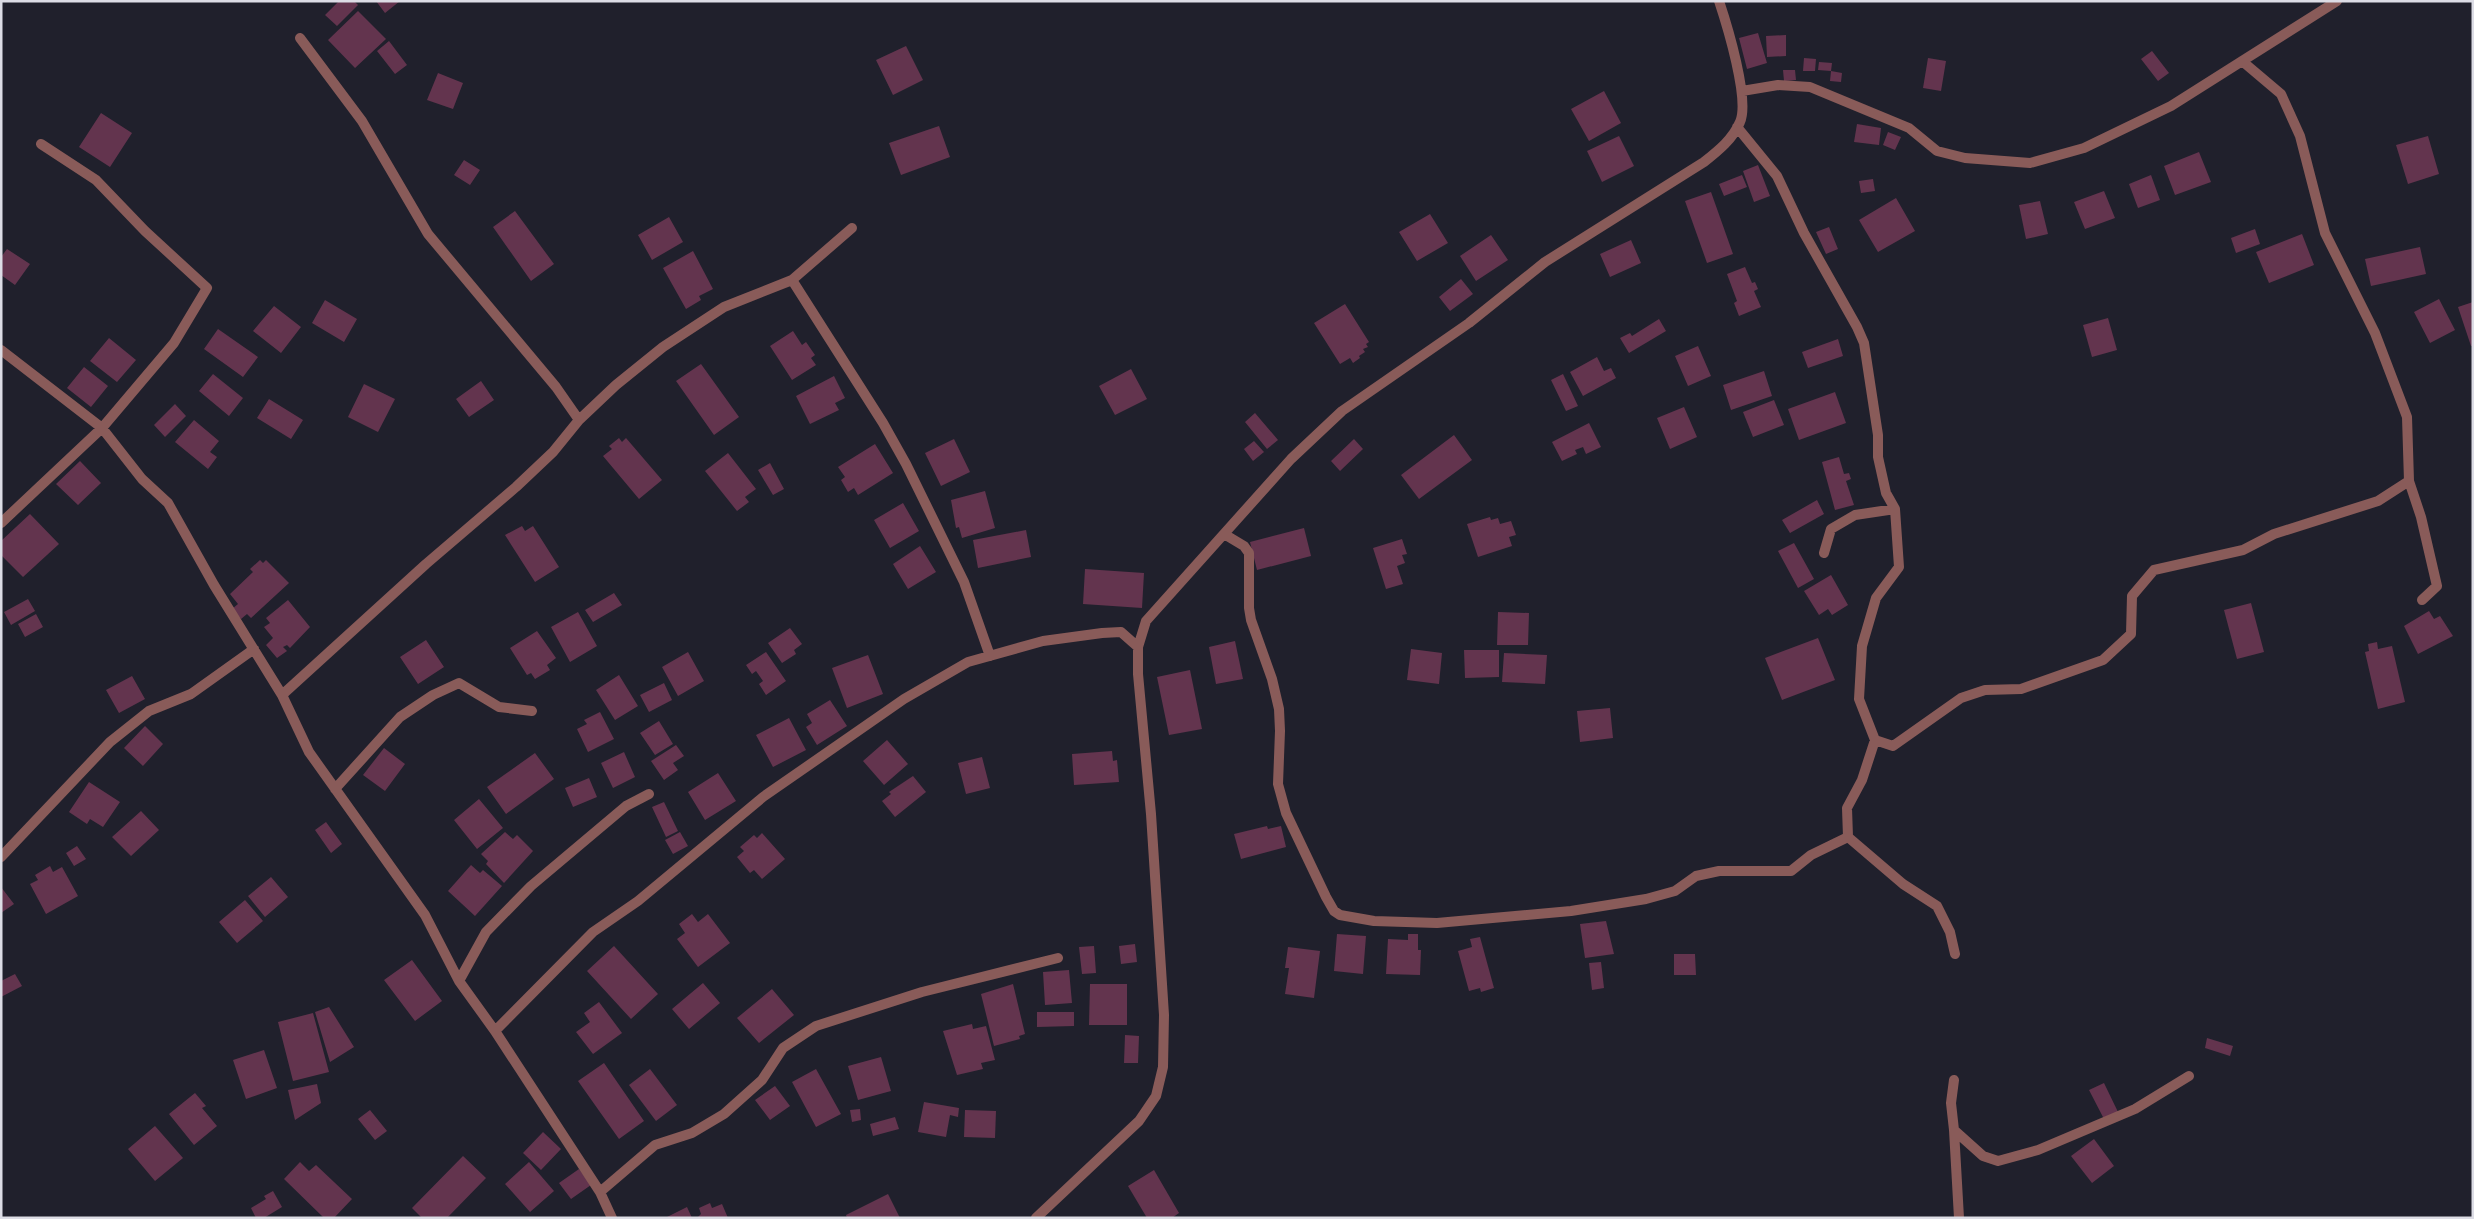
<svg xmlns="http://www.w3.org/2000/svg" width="2474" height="1219" viewBox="0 0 2474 1219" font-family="Raleway,sans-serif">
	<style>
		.building { fill: #63344e }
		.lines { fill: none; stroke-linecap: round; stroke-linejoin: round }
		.minor { stroke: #895b59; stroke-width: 10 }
	</style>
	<rect width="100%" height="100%" fill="#20202c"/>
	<!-- building -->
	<path class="building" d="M339,1h15l4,4 -21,21 -12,-11z
		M376,1h24l-15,12z
		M358,11l28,28 -31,29 -27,-28z
		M1758,33l9,30 -20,6 -8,-31z
		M1786,35v21l-19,1 -1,-21z
		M389,41l18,24 -12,9 -18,-23z
		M906,46l17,34 -30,15 -17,-35z
		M2152,51l17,22 -11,8 -17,-22z
		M1804,58l12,1 -1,12h-12z
		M1928,58l18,3 -5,30 -18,-3z
		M1819,62l13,1 -1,8 -13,-1z
		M1783,70h12l1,10 -12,1z
		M1831,71l11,2 -1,9 -11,-1z
		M438,73l25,10 -10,26 -26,-9z
		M1604,91l17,32 -32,18 -18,-32z
		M101,113l31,20 -22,34 -31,-20z
		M1857,124l24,4 -2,17 -25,-3z
		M939,126l11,31 -49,18 -12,-32z
		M1888,132l13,5 -6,13 -12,-5z
		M1619,136l15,30 -32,16 -15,-31z
		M2428,136l11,38 -31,10 -12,-39z
		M2199,152l12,30 -36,13 -11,-29z
		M464,160l16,10 -10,15 -16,-10z
		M1758,165l12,31 -16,6 -11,-31z
		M1742,175l5,12 -23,9 -5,-12z
		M2151,175l9,25 -22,8 -9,-24z
		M1873,179l2,12 -14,2 -2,-12z
		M2104,191l11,27 -30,11 -11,-27z
		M1711,192l22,62 -26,9 -22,-62z
		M1896,198l19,33 -37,21 -19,-32z
		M2040,201l8,33 -22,5 -7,-34z
		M515,211l39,53 -23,17 -38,-54z
		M1430,214l18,29 -31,18 -18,-29z
		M669,217l14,25 -31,18 -14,-25z
		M1829,227l9,22 -12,5 -10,-22z
		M2255,229l5,15 -24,9 -5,-15z
		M2302,234l12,31 -45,18 -13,-31z
		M1491,235l17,25 -32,21 -16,-25z
		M1631,240l10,23 -31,14 -10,-23z
		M2420,247l6,27 -55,12 -6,-27z
		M7,249l23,15 -15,21 -14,-10v-18z
		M693,251l20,38 -14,7 2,4 -15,9 -23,-41z
		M1745,267l7,16 3,-1 3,7 -4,2 7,16 -22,9 -5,-13 3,-2 -10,-27z
		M1461,279l12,15 -23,17 -11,-14z
		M2439,299l16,31 -25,13 -16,-31z
		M325,300l32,19 -13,23 -32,-19z
		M2473,302v44h-2l-13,-39z
		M1345,304l24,38 -3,2 2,3 -5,2 2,3 -6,4 1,2 -7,5 -3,-5 -10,6 -26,-41z
		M274,306l27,21 -20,26 -28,-22z
		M2108,318l9,32 -25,7 -9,-32z
		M1659,319l7,12 -37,22 -9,-15 10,-5 2,3z
		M218,329l40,28 -15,20 -39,-28z
		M793,331l9,14 4,-3 9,13 -4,3 5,7 -24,15 -22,-34z
		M109,338l27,22 -19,22 -27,-21z
		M1838,339l5,17 -35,12 -6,-16z
		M1698,346l13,30 -23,10 -13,-30z
		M1597,357l7,14 7,-3 5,10 -33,18 -13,-24z
		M701,364l38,53 -25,18 -38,-54z
		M84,367l24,19 -17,21 -24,-19z
		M1131,369l16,30 -32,16 -16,-29z
		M1764,371l8,25 -41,14 -8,-25z
		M213,374l30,24 -14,18 -30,-25z
		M1563,374l15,32 -12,5 -15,-31z
		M834,376l11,22 -10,5 4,7 -29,14 -14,-28z
		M481,381l13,19 -25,17 -13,-18z
		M364,384l31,15 -17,33 -30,-15z
		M1835,392l11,31 -47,17 -11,-31z
		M269,399l34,21 -12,19 -34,-21z
		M1774,400l10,25 -31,12 -10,-25z
		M175,404l11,12 -21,21 -11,-12z
		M1684,407l13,30 -27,12 -13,-31z
		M1255,413l23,27 -11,9 -22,-27z
		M194,420l25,21 -9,11 7,5 -9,12 -33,-27z
		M1589,423l12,24 -15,7 -3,-7 -8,3 2,4 -15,7 -10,-19z
		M1454,435l18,25 -53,39 -18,-24z
		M619,438l3,4 4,-4 36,42 -23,19 -36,-43 9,-7 -3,-3z
		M954,439l16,33 -29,14 -16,-33z
		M1354,439l9,10 -23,22 -9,-10z
		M1254,441l10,11 -11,9 -9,-12z
		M875,444l18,29 -35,22 -4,-7 -6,4 -7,-12 4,-3 -7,-10z
		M728,453l28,36 -11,8 4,5 -12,9 -32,-40z
		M1839,457l5,17 5,-1 2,6 -5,2 8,24 -19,5 -13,-48z
		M80,461l21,22 -23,22 -22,-21z
		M770,463l14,26 -11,6 -15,-25z
		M985,491l10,37 -33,10 -3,-11 -3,1 -5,-28z
		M1817,500l7,14 -34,19 -8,-13z
		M903,503l16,28 -29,17 -16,-28z
		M30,514l29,30 -36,33 -22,-22v-14z
		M1490,517l1,3 7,-2 2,6 11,-3 5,14 -7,2 3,9 -34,11 -11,-33z
		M522,526l3,5 8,-5 26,41 -24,15 -30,-47z
		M1304,528l7,28 -54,14 -7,-28z
		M1026,530l5,27 -53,11 -5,-28z
		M1402,539l5,15 -5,1 3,8 -8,3 6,18 -17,5 -13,-41z
		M1794,543l20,36 -16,9 -20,-37z
		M920,546l16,26 -28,17 -15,-25z
		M260,560l3,3 3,-3 23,23 -38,35 -4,-4 -6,5 -9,-10 6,-5 -8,-10 23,-22 -3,-3z
		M1085,569l59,4 -2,35 -59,-4z
		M1831,575l17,30 -16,10 -4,-6 -9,6 -15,-24z
		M614,593l8,12 -29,17 -8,-12z
		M28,599l7,12 -24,14 -7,-13z
		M288,600l22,27 -20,21 -3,-3 -4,2 4,4 -10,7 -11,-13 7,-7 -9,-11 6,-4 -4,-5z
		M2251,603l13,49 -27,7 -13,-49z
		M2429,611l5,8 6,-3 13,20 -35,18 -14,-28z
		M578,612l19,34 -27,16 -19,-35z
		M1498,612l31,1 -1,32h-31z
		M36,614l7,13 -18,10 -7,-13z
		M790,628l12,16 -8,6 2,4 -14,9 -14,-20z
		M537,631l19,27 -9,7 3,5 -15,9 -4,-6 -4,2 -17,-27z
		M1818,638l17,42 -53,20 -17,-42z
		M426,640l18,27 -26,17 -18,-27z
		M1235,641l8,38 -27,5 -7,-37z
		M2377,642l1,7 14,-3 13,56 -27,7 -13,-57 4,-1 -1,-7z
		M1411,649l31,4 -3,31 -32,-4z
		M1464,650h35v27l-34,1z
		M688,652l16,29 -26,15 -16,-29z
		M766,652l20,29 -20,14 -7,-11 4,-3 -7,-10 -4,3 -6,-9z
		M1504,653l43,2 -2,29 -43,-2z
		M868,655l15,39 -36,14 -15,-40z
		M1190,670l12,59 -33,6 -12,-58z
		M619,675l19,31 -23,14 -19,-30z
		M132,676l13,23 -26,14 -13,-23z
		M664,683l8,17 -23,12 -9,-17z
		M830,700l17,26 -30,19 -11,-18 6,-4 -5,-9z
		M1610,708l3,30 -33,4 -3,-31z
		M600,712l14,27 -26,13 -11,-23 10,-5 -3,-4z
		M789,718l17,32 -33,17 -17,-32z
		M659,721l14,23 -18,11 -15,-22z
		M145,726l18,18 -20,22 -19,-18z
		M887,740l21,24 -24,21 -21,-24z
		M676,745l8,11 -11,7 5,7 -14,10 -13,-19z
		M384,748l21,16 -20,27 -22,-16z
		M1112,751l1,10 4,-1 2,22 -45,3 -2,-31z
		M624,752l11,25 -22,11 -12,-25z
		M535,753l19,26 -48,35 -19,-27z
		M982,757l8,31 -24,6 -8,-31z
		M718,773l18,28 -31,19 -17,-28z
		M913,776l13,16 -31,25 -13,-16 9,-7 -2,-2z
		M589,778l8,19 -24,10 -8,-19z
		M89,782l31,20 -17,25 -13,-8 -3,5 -18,-12z
		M479,799l24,29 -26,21 -23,-29z
		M664,802l14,29 -12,6 -14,-30z
		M141,811l18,19 -28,26 -19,-19z
		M326,822l16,22 -11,9 -16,-23z
		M1267,826l1,3 13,-3 5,21 -45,12 -7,-25z
		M505,832l8,7 4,-4 16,16 -29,32 -18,-19 2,-3 -7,-7z
		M680,832l8,14 -15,8 -8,-14z
		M762,833l23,26 -23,20 -8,-9 -4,3 -13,-16 7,-6 -4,-4 14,-12 3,3z
		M77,846l9,13 -12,7 -8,-13z
		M471,865l9,8 3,-3 19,16 -27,30 -27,-25z
		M50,866l3,6 9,-5 16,29 -32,18 -16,-30 8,-4 -3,-5z
		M271,877l17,20 -23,20 -17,-21z
		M1,887l13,17 -13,9z
		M245,900l18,21 -26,22 -18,-21z
		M692,914l6,8 10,-8 22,29 -32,24 -21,-28 8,-6 -6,-9z
		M1606,921l8,33 -29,4 -5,-34z
		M1337,934l29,2 -3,38 -29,-3z
		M1408,934h10v16h3l-1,25 -34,-1 2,-35 20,1z
		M1480,937l14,51 -13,4 -1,-4 -11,3 -11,-40 14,-4 -2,-8z
		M1135,944l2,18 -16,2 -2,-18z
		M614,946l44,48 -27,25 -44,-48z
		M1094,946l2,27 -14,1 -3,-27z
		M1288,947l32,4 -6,47 -29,-4 4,-26h-4z
		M1674,954h21l1,21h-22z
		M412,960l30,41 -27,20 -31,-41z
		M1601,962l3,26 -12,2 -3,-27z
		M1069,970l3,33 -27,2 -2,-33z
		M15,974l7,12 -21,11v-16z
		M703,983l17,20 -31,26 -17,-20z
		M1013,984l12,50 -6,2 1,3 -26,7 -13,-52z
		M1090,984h37v41h-38z
		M772,989l22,26 -35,28 -22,-25z
		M599,1002l23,31 -29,21 -17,-22 14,-10 -6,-9z
		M329,1007l25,40 -24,15 -15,-50z
		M1037,1012h37v14l-37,1z
		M313,1013l16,59 -36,9 -15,-59z
		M972,1024l1,5 13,-3 9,34 -14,3 2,6 -26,6 -14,-44z
		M1125,1035l14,1 -1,27h-14z
		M2207,1038l26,8 -3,10 -25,-8z
		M264,1050l13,38 -31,11 -13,-39z
		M881,1057l10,34 -33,9 -10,-34z
		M604,1063l40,58 -25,18 -41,-58z
		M650,1069l27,36 -21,16 -27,-36z
		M816,1069l25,45 -25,13 -24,-45z
		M2104,1083l14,29 -14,7 -15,-29z
		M317,1084l4,19 -26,17 -7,-30z
		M775,1086l15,20 -20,14 -15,-20z
		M195,1093l11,13 -4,2 15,18 -23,19 -25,-31z
		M924,1102l35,6 -1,9 -8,-2 -4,22 -28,-5z
		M860,1109l1,11 -9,2 -2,-12z
		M370,1110l17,21 -12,9 -17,-21z
		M965,1110l31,1 -1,27 -31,-1z
		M895,1117l4,12 -26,7 -3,-12z
		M155,1126l28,32 -28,23 -27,-32z
		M543,1132l18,17 -20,21 -18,-17z
		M2094,1139l20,27 -22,17 -21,-27z
		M463,1156l23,22 -39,40h-25l-10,-10z
		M300,1162l9,9 7,-6 36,34 -18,19h-10l-40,-39z
		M529,1162l25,29 -24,21 -25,-28z
		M579,1169l12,16 -20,14 -12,-16z
		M1154,1170l25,43 -7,5h-25l-19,-32z
		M273,1191l9,16 -18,11h-8l-5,-10 15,-9 -2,-3z
		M888,1194l12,24h-53l-1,-3z
		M710,1203l2,5 10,-4 6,14h-31l4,-4 -2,-6z
		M687,1207l5,11h-27z"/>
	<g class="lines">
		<!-- minor -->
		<path class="minor" d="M300,38l62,83 66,113 128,153 23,33
			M2242,61l39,33 19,42 25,97 50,100 32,84 2,64 12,36 16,69 -15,14
			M1742,91l36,-6 32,2 99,41 28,23 28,7 65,5 54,-15 87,-42 166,-105
			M1737,127l40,49 27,57 53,94 7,16 14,92v22l8,36 9,16 4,58 -23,31 -14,48 -3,53 16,41
			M852,228l-60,52 91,143 23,41 58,118 26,74
			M1,350l101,78 40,51 26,24 46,82 68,110 27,57 116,163 34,66 36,50 105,161 12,26
			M1,523l101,-95 72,-85 33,-55 -62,-57 -49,-51 -55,-36
			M1224,534l20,12 5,7v55l2,12 21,59 7,30 1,22 -2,53 8,29 40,84 8,14 6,4 34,6 63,2 134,-12 75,-12 29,-8 21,-15 23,-5h72l20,-16 37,-18
			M1824,553l7,-24 24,-14 40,-6
			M282,695l144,-131 90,-77 37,-35 26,-32 37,-35 47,-38 61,-40 68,-27
			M335,789l65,-72 33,-22 26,-12 40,24 33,4
			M1,857l109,-115 39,-31 42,-17 63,-45
			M1955,954l-5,-22 -13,-26 -34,-22 -55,-47 -1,-29 15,-28 13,-40 18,6 68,-48 24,-8 36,-1 82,-29 28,-26 1,-38 22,-26 89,-20 31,-16 104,-33 31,-20
			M459,981l27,-49 45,-46 95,-80 23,-12
			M495,1031l98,-99 45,-31 125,-104 141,-98 64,-37 75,-21 59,-8 19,-1 17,15
			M1954,1080l-3,23 3,27 29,26 15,5 40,-11 97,-41 54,-33
			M1954,1130l5,88
			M600,1192l55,-47 37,-12 32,-19 38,-34 21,-32 33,-22 106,-34 136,-34
			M1036,1218l103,-97 17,-25 7,-29 1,-52 -13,-201 -13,-140v-27l8,-26 145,-162 51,-48 127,-88 76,-61 159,-100c14,-11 29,-23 36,-40 10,-22 -13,-97 -21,-121"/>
	</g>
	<!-- border -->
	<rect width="2474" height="1219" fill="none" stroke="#dcdce5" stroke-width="5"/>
</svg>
